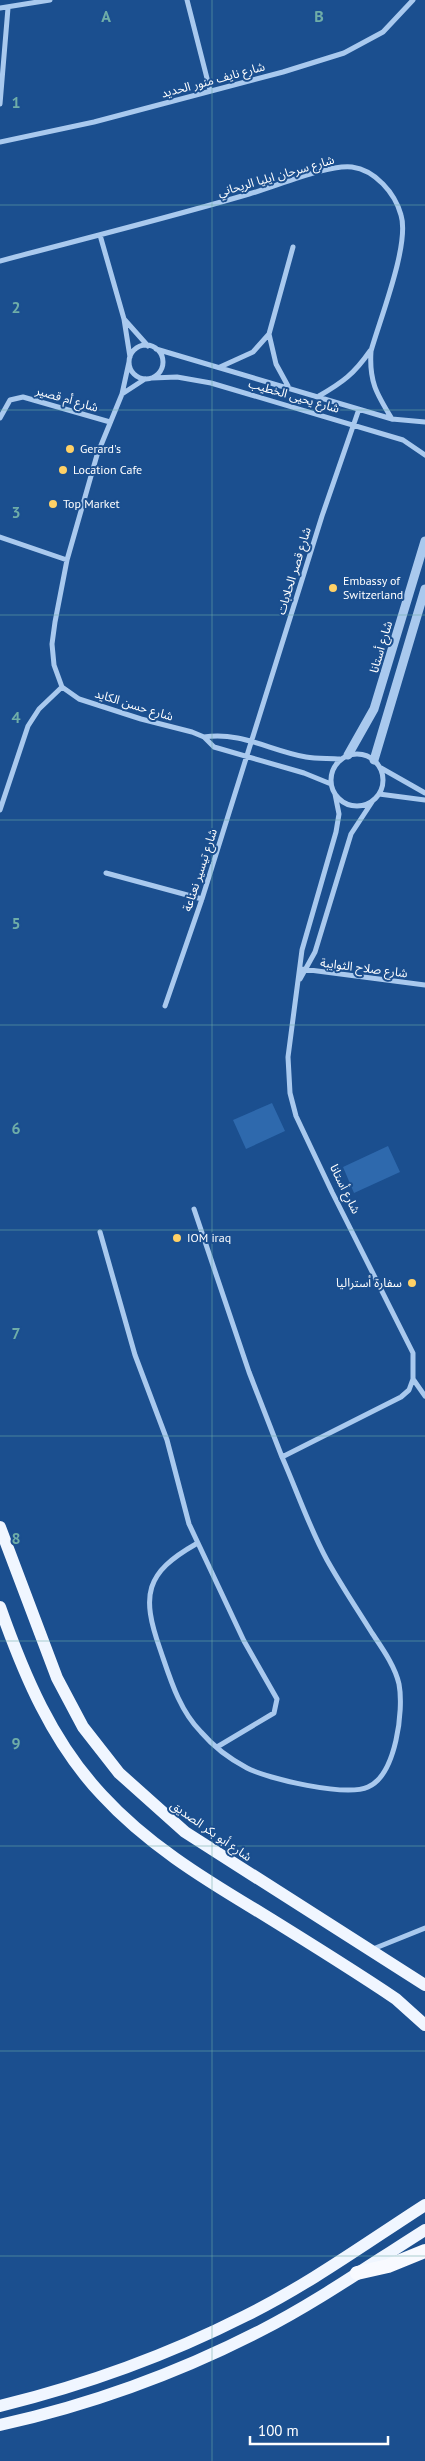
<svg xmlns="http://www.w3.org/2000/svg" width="425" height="2461" viewBox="0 0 425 2461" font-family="'PT Sans','Noto Sans Arabic',sans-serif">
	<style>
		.green { fill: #2e69ad }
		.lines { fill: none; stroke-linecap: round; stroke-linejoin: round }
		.minor { stroke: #a9c9ee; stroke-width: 5 }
		.tertiary { stroke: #a9c9ee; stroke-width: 9 }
		.primary { stroke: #f0f6ff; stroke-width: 12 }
		.trunk { stroke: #f8faff; stroke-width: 14 }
		.grid { fill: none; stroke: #6fada8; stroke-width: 1; stroke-opacity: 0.55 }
		.poi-dot { fill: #ffd166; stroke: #1b4f8f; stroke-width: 2 }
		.labels { text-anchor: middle; stroke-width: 4; stroke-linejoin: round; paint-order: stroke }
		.street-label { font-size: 12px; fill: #fff; stroke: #1b4f8f }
		.poi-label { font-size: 12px; fill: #fff; stroke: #1b4f8f; text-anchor: start }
		.grid-label { font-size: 16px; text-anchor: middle; font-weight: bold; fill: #6fada8; stroke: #1b4f8f; stroke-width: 4; stroke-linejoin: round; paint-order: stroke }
	</style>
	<rect width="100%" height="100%" fill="#1b4f8f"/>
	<!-- green -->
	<path class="green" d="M272,1103l13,28 -39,18 -13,-29z
		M388,1146l12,26 -46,21 -11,-26z"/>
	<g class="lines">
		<!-- minor -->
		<path class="minor" d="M187,0l23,90
			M0,8l50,-8
			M0,104l8,-96
			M0,142l94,-20 189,-50 61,-19 39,-21 30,-32
			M100,235l24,84 6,38
			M0,261c83,-22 167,-43 249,-67 26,-7 79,-30 103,-27 23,3 43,26 49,48 9,29 -21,104 -30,136 -2,30 5,42 21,68
			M124,319l24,27
			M269,334l7,30 12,22
			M129 362a17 17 0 1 1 34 0a17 17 0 1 1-34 0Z
			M156,349l236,70 33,3
			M129,362l-7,32 -25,61 -30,105 -12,62 -3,22 2,21 8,22 17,12 62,20 51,13 12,5 10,10 90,26 27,11
			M220,367l33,-15 16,-18 24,-87
			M152,378l25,-1 34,6 192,57 22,15
			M122,394l23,-15
			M319,396c24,-14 35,-22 51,-45
			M0,418l10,-18 13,-3 87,25
			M0,537l67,23
			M204,737c36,-6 67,14 102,20 11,2 23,1 34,2
			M331 780a26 26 0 1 1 52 0a26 26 0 1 1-52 0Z
			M381,768l44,25
			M335,794l4,20 -3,18 -34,118 -14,107 2,36 6,23 36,76 81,161v26l12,17
			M379,794l46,6
			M0,810l28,-84 11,-17 23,-22
			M106,873l96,26
			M302,969l123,16
			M300,979l15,-27 36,-118 21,-32
			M165,1006l37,-107 120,-383 37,-107
			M194,1209l55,163 33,85 119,-60 8,-7 4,-11
			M100,1232l35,123 32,85 22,84 55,117 33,58 -3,14 -57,34
			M196,1544c-51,29 -55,51 -36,105 10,29 19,61 41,83 12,14 29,27 46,36 21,11 99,29 121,19 28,-12 36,-77 31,-103 -4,-18 -17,-36 -27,-51 -15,-24 -31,-48 -45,-73 -18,-33 -30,-69 -45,-103
			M373,1949l52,-21"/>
		<!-- tertiary -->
		<path class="tertiary" d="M348,755l26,-46 51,-168
			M374,760l51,-171"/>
		<!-- primary -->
		<path class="primary" d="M0,1527l57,151 26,49 36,46 66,59 240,153
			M0,1607c24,68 52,135 102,188 44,48 99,82 154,115 47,29 94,58 140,89l29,26
			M0,2406c85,-21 166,-50 245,-90 63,-31 121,-73 180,-111
			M0,2425c90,-20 178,-52 260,-94 57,-29 111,-67 165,-101"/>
		<!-- trunk -->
		<path class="trunk" d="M357,2273l31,-7 37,-15"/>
	</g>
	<!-- grid -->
	<path class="grid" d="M212,0v2461M0,205h425M0,410h425M0,615h425M0,820h425M0,1025h425M0,1230h425M0,1436h425M0,1641h425M0,1846h425M0,2051h425M0,2256h425"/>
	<!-- markers -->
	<g class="poi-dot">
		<circle cx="70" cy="449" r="5"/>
		<circle cx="63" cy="470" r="5"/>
		<circle cx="53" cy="504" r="5"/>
		<circle cx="333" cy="588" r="5"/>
		<circle cx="177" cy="1238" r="5"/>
		<circle cx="412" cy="1283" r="5"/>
	</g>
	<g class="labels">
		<!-- street labels -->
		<g class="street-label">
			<text transform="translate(213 80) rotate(-15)" y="4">شارع نايف منور الحديد</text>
			<text transform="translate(276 176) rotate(-16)" y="4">شارع سرحان ايليا الريحاني</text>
			<text transform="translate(294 396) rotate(16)" y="4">شارع يحيى الخطيب</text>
			<text transform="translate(67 399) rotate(16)" y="4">شارع أم قصير</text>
			<text transform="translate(294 571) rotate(-73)" y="4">شارع قصر الحلابات</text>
			<text transform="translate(381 647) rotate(-74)" y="4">شارع أستانا</text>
			<text transform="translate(134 705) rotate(17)" y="4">شارع حسن الكايد</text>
			<text transform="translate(200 870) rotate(-72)" y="4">شارع تيسير نعناعة</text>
			<text transform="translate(364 968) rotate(7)" y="4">شارع صلاح الثوايبة</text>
			<text transform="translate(345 1189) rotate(64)" y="4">شارع أستانا</text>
			<text transform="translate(211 1831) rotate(35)" y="4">شارع أبو بكر الصديق</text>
		</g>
		<!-- poi labels -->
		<g class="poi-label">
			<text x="80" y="453">Gerard's</text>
			<text x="73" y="474">Location Cafe</text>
			<text x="63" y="508">Top Market</text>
			<text x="343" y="585">Embassy of<tspan x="343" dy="14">Switzerland</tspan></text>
			<text x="187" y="1242">IOM iraq</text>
			<text x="402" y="1287" text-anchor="end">سفارة أستراليا</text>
		</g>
	</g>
	<g class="grid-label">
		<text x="106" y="22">A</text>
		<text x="319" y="22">B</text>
		<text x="16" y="108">1</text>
		<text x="16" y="313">2</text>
		<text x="16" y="518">3</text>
		<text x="16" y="723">4</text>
		<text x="16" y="929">5</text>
		<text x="16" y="1134">6</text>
		<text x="16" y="1339">7</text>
		<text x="16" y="1544">8</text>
		<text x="16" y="1749">9</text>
	</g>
	<!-- scale -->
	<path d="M250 2436v8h138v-8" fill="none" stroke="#ffffff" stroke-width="2.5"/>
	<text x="258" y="2436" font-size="15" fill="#ffffff" stroke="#1b4f8f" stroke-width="4" paint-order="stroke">100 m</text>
</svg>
